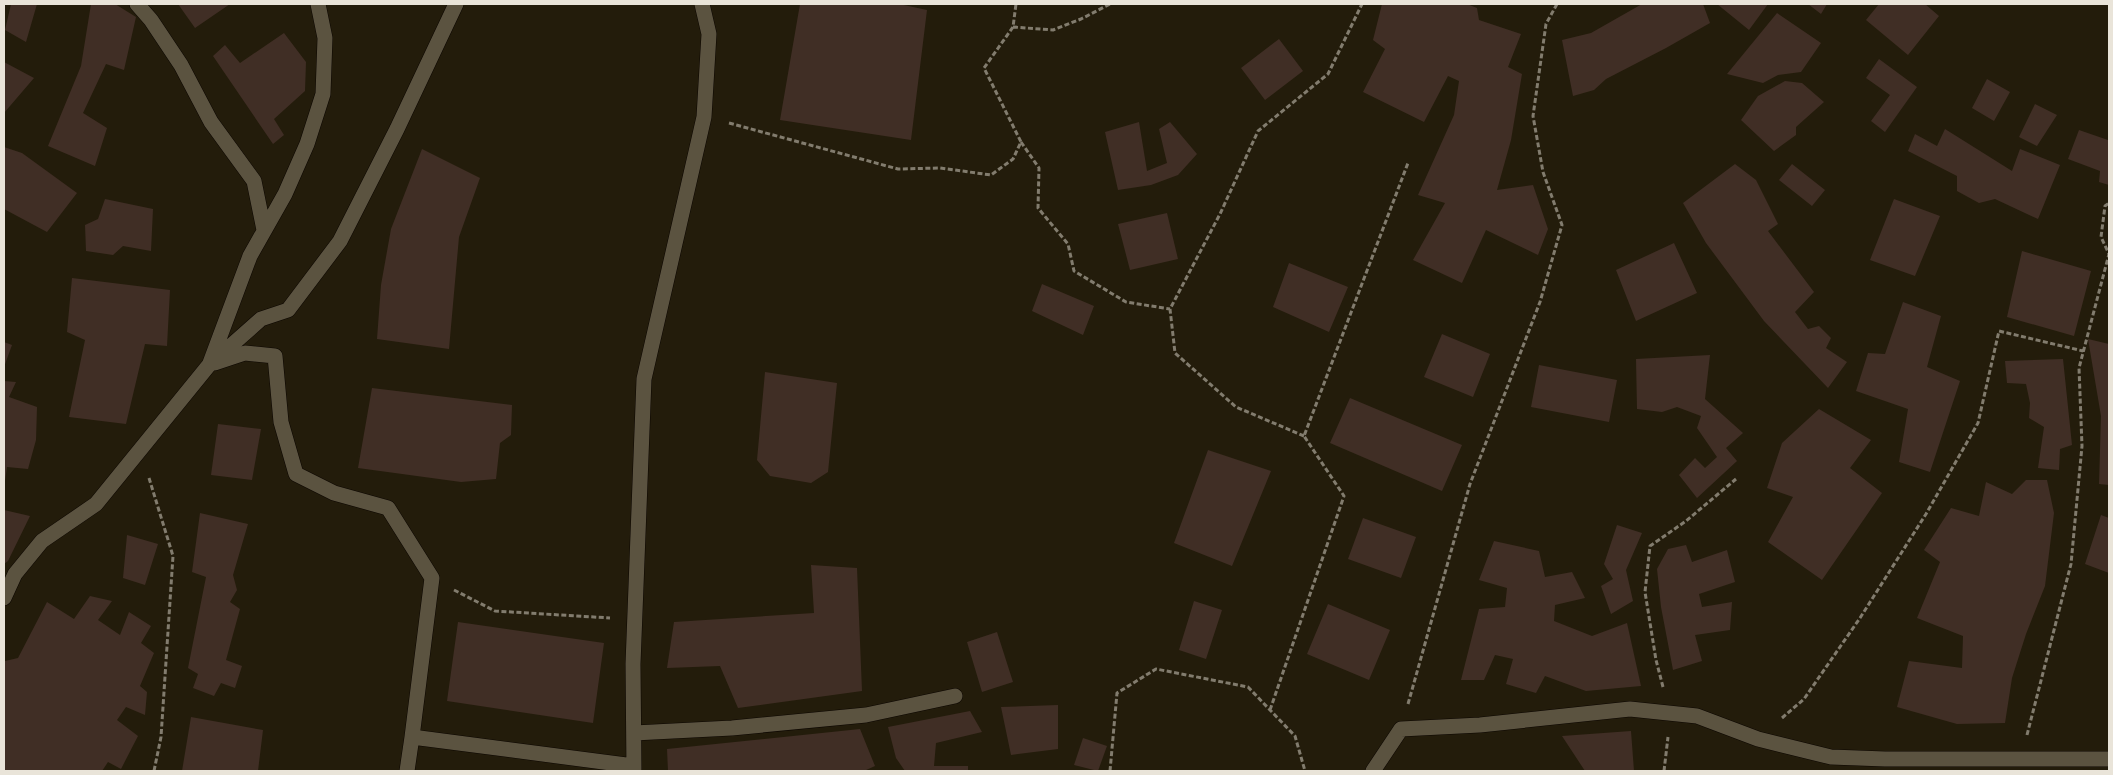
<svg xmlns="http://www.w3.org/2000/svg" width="2113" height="775" viewBox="0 0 2113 775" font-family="Rubik,sans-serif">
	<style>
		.building { fill: #402e25 }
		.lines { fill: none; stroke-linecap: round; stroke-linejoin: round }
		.minor-casing { stroke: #0c0600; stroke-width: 16 }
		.path { stroke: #827c6e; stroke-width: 3; stroke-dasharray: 5 2.5; stroke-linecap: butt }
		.minor { stroke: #5b5340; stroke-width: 15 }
	</style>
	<rect width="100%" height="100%" fill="#231c0b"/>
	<!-- building -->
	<path class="building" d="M11,4h26l-11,38 -21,-12z
		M91,4h24l21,13 -12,53 -18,-6 -23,49 24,15 -12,38 -47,-20 33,-80z
		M178,4h52l-35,24z
		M800,4h99l28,6 -16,130 -131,-20z
		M1382,4h85l10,4 2,12 42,14 -13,33 14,7 -11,66 -14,50 36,-5 15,44 -10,26 -52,-25 -24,53 -49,-23 32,-57 -27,-8 36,-80 5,-34 -11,-5 -24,46 -61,-30 22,-43 -12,-9z
		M1642,4h61l7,19 -44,25 -60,31 -12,11 -21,6 -11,-56 29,-7z
		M1717,4h51l-19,26z
		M1808,4h19l-6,10z
		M1879,4h46l14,12 -31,39 -42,-35z
		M1777,13l44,30 -20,29 -23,3 -15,8 -36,-9z
		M284,33l22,29 -1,29 -31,28 10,16 -11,9 -60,-88 12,-11 15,18z
		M1279,39l24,32 -38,29 -24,-32z
		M1879,59l38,28 -32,45 -14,-11 19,-26 -24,-17z
		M4,62l30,16 -30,35z
		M1987,79l23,13 -16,29 -22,-13z
		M1785,81l17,2 22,19 -28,25v8l-22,16 -33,-31 17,-24z
		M2035,104l22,11 -20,31 -18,-9z
		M1139,122l8,49 20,-8 -8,-34 11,-7 27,32 -19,21 -27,10 -33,5 -13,-58z
		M1945,129l67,42 8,-22 40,16 -22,54 -43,-20 -16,4 -22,-12v-15l-49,-25 7,-17 22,12z
		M2079,130l29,10 1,-2v47l-10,-3 1,-11 -32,-12z
		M4,147l18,6 55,40 -30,39 -43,-23z
		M422,149l58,29 -21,59 -10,112 -72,-10 4,-54 10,-56z
		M1735,164l21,16 22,44 -10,7 46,61 -19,20 13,17 11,-3 12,12 -5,10 21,14 -19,26 -64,-67 -58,-78 -23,-40z
		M1792,164l33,26 -13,16 -33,-26z
		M105,199l48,10 -2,42 -28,-5 -10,9 -27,-4 -1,-26 13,-6z
		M1894,199l46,17 -25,60 -45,-16z
		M1167,213l11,46 -48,11 -12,-46z
		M1674,243l23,50 -61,28 -20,-51z
		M2022,251l69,20 -17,65 -67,-19z
		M1289,263l59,24 -19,45 -56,-25z
		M72,278l98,12 -3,56 -22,-2 -19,80 -57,-7 16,-77 -18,-8z
		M1042,284l52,22 -11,29 -51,-24z
		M1903,302l38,14 -14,51 33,14 -30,91 -31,-10 9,-53 -52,-18 12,-38 17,1z
		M1442,334l48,20 -17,43 -49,-20z
		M2088,339l21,5v141l-10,-1 2,-68z
		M4,342l8,3 -8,22z
		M1710,355l-5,44 38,34 -17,15 11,13 -40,37 -18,-23 16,-17 10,10 12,-11 -20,-29 4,-12 -24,-9 -15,5 -25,-3 -1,-50z
		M2063,359l9,86 -12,4 -1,21 -21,-2 6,-41 -15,-9 1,-15 -4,-19 -19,-1 -2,-22z
		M1539,365l78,15 -8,42 -78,-15z
		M765,372l72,11 -9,89 -17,11 -41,-7 -13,-16z
		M4,381l12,1 -7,15 28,10 -1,33 -8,29 -21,-2 -2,14z
		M372,388l140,17 -1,30 -11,8 -4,36 -35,3 -103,-14z
		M1350,398l112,47 -20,46 -112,-48z
		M1819,409l52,31 -21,28 32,25 -60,87 -54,-38 25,-45 -26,-9 15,-45z
		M218,424l43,5 -9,51 -41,-5z
		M1208,450l63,21 -39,95 -58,-23z
		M2026,480h21l7,33 -9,73 -19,48 -14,44 -7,45 -48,1 -60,-17 12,-46 53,7 1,-32 -46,-18 23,-56 -16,-12 27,-42 28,8 7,-34 26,12z
		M4,510l26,6 -22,45 -4,3z
		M200,513l48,11 -15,51 4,15 -7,12 10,7 -14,51 16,6 -7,22 -14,-5 -7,13 -21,-8 5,-14 -10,-6 18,-91 -14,-5z
		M2101,515l8,3v55l-24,-9z
		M1363,518l53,19 -15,41 -53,-19z
		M1617,525l25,8 -16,37 7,31 -22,13 -10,-28 12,-7 -9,-15z
		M127,535l31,9 -13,41 -22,-7z
		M1494,541l45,10 6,26 27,-5 13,26 -30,7 -1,16 38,15 35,-13 14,63 -55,5 -41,-15 -9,17 -30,-9 7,-25 -18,-4 -11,25h-23l18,-71 26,-2 2,-19 -28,-8z
		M1686,545l6,17 35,-12 8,32 -36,12 3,13 30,-5 -2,28 -35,5 7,26 -29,9 -12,-63 -4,-38 11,-20z
		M811,565l46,3 5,123 -124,17 -18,-42 -53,2 7,-46 140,-9z
		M90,596l22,5 -14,19 22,15 9,-23 22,14 -10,17 13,10 -14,33 7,6 -2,23 -19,-8 -9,13 21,16 -17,33 -13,-7 -6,9h-98v-106l1,-4 13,-3 29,-56 27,17z
		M1194,601l28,9 -16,49 -27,-9z
		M1328,604l62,26 -21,50 -62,-26z
		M458,622l146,21 -11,80 -146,-22z
		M997,632l16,50 -31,10 -15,-50z
		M1058,705v44l-47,6 -10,-48z
		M970,711l12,21 -46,11 -2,23h34v5h-63l-9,-13 -8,-31z
		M191,717l72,13 -5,41h-76z
		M860,729l15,37 -11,5h-196l-1,-22z
		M1631,731l3,40h-49l-23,-35z
		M1083,738l24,8 -9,25 -24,-6z"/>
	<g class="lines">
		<defs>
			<path id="minor" d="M137,4l14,16 30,45 30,57 43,59 10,49
				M210,363l40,-107 35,-62 22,-50 16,-50 2,-56 -7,-34
				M215,363l30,-10 30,3 6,66 15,52 38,19 54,15 44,70 -20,159 222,29
				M4,598l11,-24 27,-33 54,-37 113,-139 52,-46 27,-9 52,-69 57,-112 59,-125
				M634,733l98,-5 134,-13 89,-19
				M407,771l5,-34
				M634,771l-1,-107 11,-285 60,-262 5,-83 -7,-30
				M1373,771l28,-42 79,-4 150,-16 67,7 61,23 73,18 54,2h224"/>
		</defs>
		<!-- minor casing -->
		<use href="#minor" class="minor-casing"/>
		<!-- path -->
		<path class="path" d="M1013,27l40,3 28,-11 29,-15
			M729,123l169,46 42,-1 51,7 22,-16 8,-17 -37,-74 29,-41 3,-23
			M1021,142l18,26 -1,40 30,36 6,27 52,31 44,7
			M1304,436l-68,-29 -61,-54 -5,-44 50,-95 38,-83 70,-57 34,-70
			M149,478l24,78 -12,181 -7,34
			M454,590l41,21 115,7
			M1663,687l-7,-27 -11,-68 5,-46 36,-25 50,-42
			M1408,704l62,-220 70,-182 22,-77 -19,-53 -10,-56 13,-92 11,-20
			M1270,710l74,-214 -40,-60 104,-273
			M1782,718l22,-19 56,-81 66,-104 52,-91 21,-92 84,20
			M2027,735l44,-171 11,-118 -3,-78 30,-114 -8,-17 4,-31 4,-3
			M1110,771l7,-78 39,-24 92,18 47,49 10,35
			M1664,771l4,-34"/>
		<!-- minor -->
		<use href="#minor" class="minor"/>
	</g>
	<!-- border -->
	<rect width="2113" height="775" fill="none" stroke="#e9e4d9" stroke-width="10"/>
</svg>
